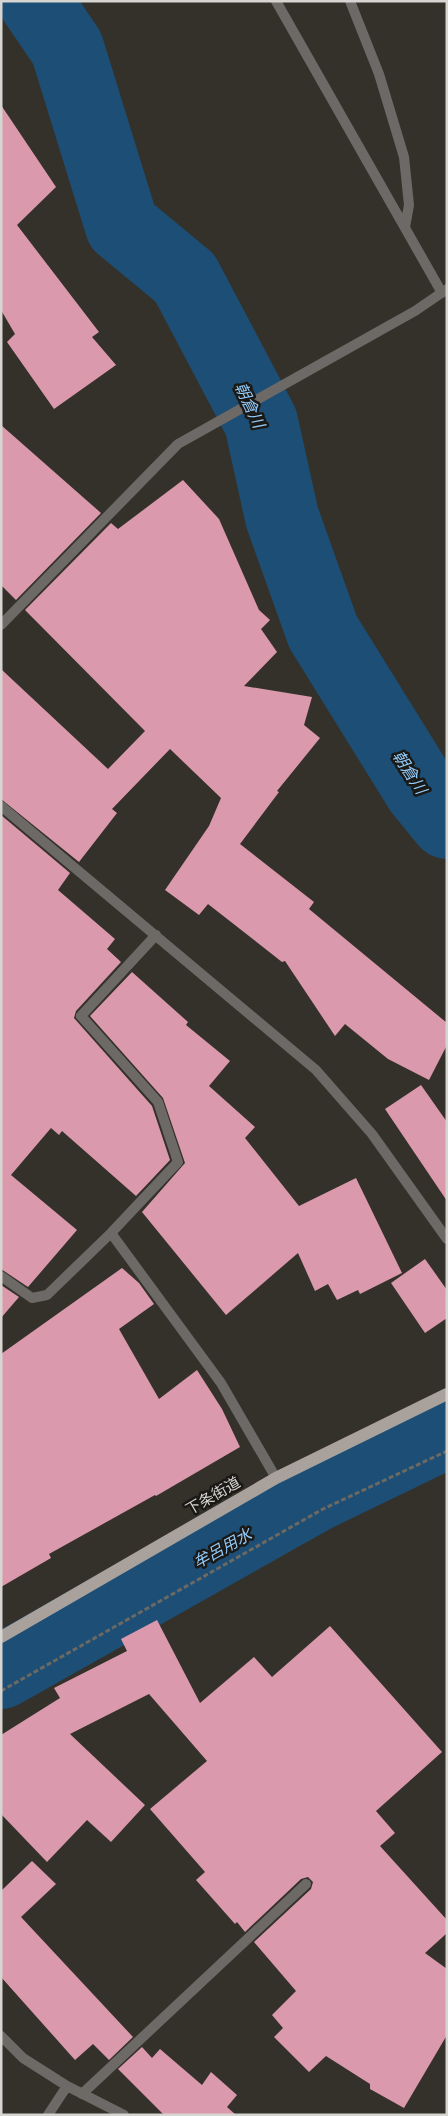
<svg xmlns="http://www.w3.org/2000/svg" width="448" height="2116" viewBox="0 0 448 2116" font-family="'Archivo Narrow','Noto Sans JP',sans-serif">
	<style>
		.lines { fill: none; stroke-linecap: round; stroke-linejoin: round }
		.river { stroke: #1d4e75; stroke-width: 74 }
		.building { fill: #db99ad }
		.path { stroke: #6b6963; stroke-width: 3; stroke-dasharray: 5 2.5; stroke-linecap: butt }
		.minor { stroke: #6d6967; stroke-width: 10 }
		.primary { stroke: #a8a19c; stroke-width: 12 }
		.labels { text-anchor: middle; stroke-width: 5; stroke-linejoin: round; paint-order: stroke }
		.street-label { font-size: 15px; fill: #d7d5d1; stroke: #1a1916 }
		.water-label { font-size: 16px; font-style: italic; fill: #92cafa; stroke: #1a1916 }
	</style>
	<rect width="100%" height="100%" fill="#34312a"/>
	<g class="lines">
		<!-- river -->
		<path class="river" d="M35,1l32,47 55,178 63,52 76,144 21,95 41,115 98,158 26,32
			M1,1672l314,-177 132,-64"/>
	</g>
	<!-- building -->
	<path class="building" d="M1,105l55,82 -39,38 82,107 -7,5 24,28 -62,44 -47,-67 8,-8 -14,-24z
		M1,425l100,88 -85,87 -15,-15z
		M183,480l36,39 40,91 11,10 -9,9 16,23 -33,34 68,11 -8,28 16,13 -43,53 2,1 -39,52 74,58 -5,7 138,114v22l-18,35 -41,-21 -43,-35 -10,12 -50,-75 -3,1 -74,-58 -9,11 -34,-25 44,-64 12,-28 -51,-49 -58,60 5,4 -38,49 -78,-63v-130l107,100 37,-38 -120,-121 86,-87 7,6z
		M1,815l69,58 -12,17 57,49 -8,10 14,13 -45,49 -2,7 78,88 18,54 -34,36 -74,-65 -3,4 -8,-7 -40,47 66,55 -49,57 -27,-18z
		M132,972l56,50 -2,3 44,36 -21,25 46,41 -10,11 54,68 57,-28 46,95 -42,21 -2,-4 -21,10 -9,-16 -13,7 -17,-38 -72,62 -84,-103 43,-49 -22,-65 -73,-82z
		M421,1085l26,37v79l-62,-92z
		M425,1259l22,31v28l-22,15 -34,-50z
		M122,1268l17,15 15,21 -35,25 40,70 38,-29 25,39 18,38 -84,49 -1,-1 -106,59 2,4 -50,29v-233z
		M1,1285l18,12 -18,21z
		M157,1620l43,83 54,-46 18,20 58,-51 112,126 -66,59 19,22 -15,13 67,74v13l-22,20 22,16v66l-43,73 -34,-19v-5l-44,-28 -17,16 -35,-35 9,-9 -11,-13 24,-24 -42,-49 57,-53 2,-7 -5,-5 -7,2 -56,53 -8,-10 -2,2 -39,-44 9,-8 -55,-63 57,-48 -58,-67 -79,40 75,71 -34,37 -24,-22 -40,42 -46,-48v-79l59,-37 -6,-10 73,-37 -6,-12z
		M32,1861l24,23 -35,33 112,120 -24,23 -16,-16 -18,16 -74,-83v-86z
		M142,2047l10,11 8,-9 42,36 9,-13 26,23 -10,12 9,8h-72l-46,-46z"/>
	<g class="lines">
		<!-- path -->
		<path class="path" d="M1,1691l322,-182 124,-58"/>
		<!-- minor -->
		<path class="minor" d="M276,1l166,292
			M350,1l29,73 25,83 5,48 -4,22
			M1,625l177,-181 237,-133 32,-22
			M1,806l315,264 56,64 75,105
			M111,1233l110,150 55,95
			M1,1276l31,22 15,-3 64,-62 67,-71 -20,-60 -77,-86 75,-81
			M1,2036l22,22 44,28 57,29
			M82,2094l224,-210
			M48,2115l19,-29"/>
		<!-- primary -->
		<path class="primary" d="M1,1637l275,-159 171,-84"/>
	</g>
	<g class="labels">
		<!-- street labels -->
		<g class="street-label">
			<text transform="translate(213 1496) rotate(-30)" y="5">下条街道</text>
		</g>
		<!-- water labels -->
		<g class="water-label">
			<text transform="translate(250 405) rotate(65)" y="6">朝倉川</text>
			<text transform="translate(410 772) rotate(57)" y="6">朝倉川</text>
			<text transform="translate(222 1548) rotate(-29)" y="6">牟呂用水</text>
		</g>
	</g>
	<!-- border -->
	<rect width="448" height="2116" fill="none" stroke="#d7d5d1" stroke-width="5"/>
</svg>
